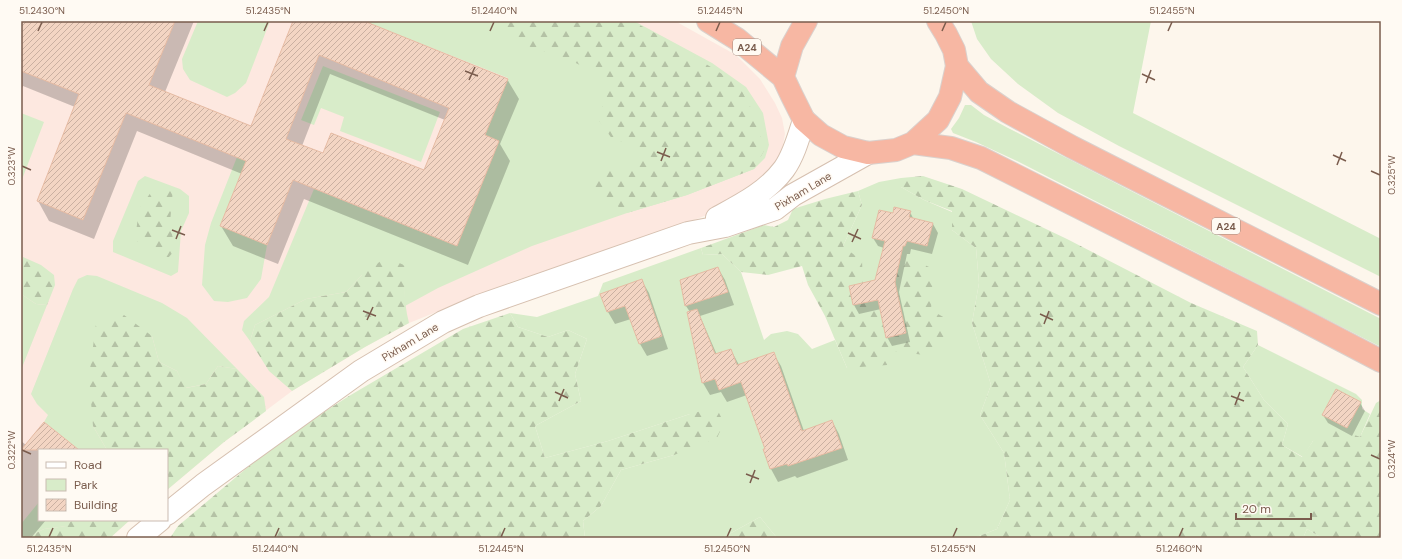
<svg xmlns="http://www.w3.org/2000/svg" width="1402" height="559" viewBox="0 0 1402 559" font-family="'DM Sans',sans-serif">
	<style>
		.commercial { fill: #fde8e0 }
		.green { fill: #d8ecc9 }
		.forest { fill: url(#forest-firs) }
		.shadow { fill: #0003; fill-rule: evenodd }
		.building { fill: url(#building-hatch); stroke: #e6bba3; fill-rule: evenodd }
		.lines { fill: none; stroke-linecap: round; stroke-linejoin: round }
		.secondary-casing { stroke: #d6c0b0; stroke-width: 24 }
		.highway-casing { stroke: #dad1cd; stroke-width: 24 }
		.secondary { stroke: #fff; stroke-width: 22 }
		.highway { stroke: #f7b7a3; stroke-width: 22 }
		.ticks { fill: none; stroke: #7a5c4d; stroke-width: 1.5 }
		.labels { text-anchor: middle; stroke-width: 3; stroke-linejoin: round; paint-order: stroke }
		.shield { fill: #fffaf3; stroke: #a28b7f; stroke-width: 1 }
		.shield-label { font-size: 10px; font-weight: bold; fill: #7a5c4d }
		.street-label { font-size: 11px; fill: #7a5c4d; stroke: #fffaf3 }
		.neatline { fill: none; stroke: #7a5c4d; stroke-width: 1.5 }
		.ticks-label { font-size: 10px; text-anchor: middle; fill: #7a5c4d }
	</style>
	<defs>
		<pattern id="forest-firs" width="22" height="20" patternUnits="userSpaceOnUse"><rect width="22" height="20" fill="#d8ecc9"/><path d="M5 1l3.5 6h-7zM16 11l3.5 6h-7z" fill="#b4c2a5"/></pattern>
		<pattern id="building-hatch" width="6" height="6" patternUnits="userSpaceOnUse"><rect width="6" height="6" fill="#f3d5c3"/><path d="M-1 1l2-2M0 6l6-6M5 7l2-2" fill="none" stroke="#cab0a1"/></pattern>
	</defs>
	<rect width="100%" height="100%" fill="#fdf6ec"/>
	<!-- commercial -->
	<path class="commercial" d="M21,21h654l61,34 24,24 15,24 7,15 3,16 -4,21 -10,15 -47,38 -42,17 -91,33 -75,22 -107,43 -44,24 -73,44 -68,51 -57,48v-40h-128v70h91l-20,18h-89z"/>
	<!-- green -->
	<path class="green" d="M198,21h72l-24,62 -11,10 -8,4 -37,-17 -7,-11 -1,-10z
		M364,21h270l78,42 34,24 17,26 6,32 -4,13 -11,11 -67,26 -60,18 -95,33 -94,42 -33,18 -1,-19 -42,-12 -16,17 -40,7 -51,26 -5,16 -8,-11 2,-9 25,-24 45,-108 143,57 42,-105 -14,-6 23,-57z
		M971,21h180l-18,92 248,126v38l-262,-131 -61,-33 -40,-29 -27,-25 -14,-20z
		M323,66l117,46 -19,50 -81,-31 4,-14 -23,-9 -7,17 -13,-5z
		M965,105h6l13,10 24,13 373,191v28l-362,-185 -43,-20 -23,-9 -2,-4 8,-11z
		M21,113l23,9 -23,60z
		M237,157l9,4 -26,65 47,19 -6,34 -14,19 -19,4 -14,-1 -12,-16 3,-40 6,-22z
		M145,176l35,13 9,7v17l-8,18 -3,41 -7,4 -58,-24v-11l25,-60z
		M901,178v9l23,13 28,12v18l24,18 3,35 -7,40 19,62 -11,30 24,38 6,47 -13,29 -23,9h-197l-17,-21 -38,21h-137l-2,-17 18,-15 20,-36 53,-15 16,-41 -82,27 -63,17 -10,-32 46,-25 -6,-27 12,-35 -19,-9 -20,7 -30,-10 -8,-14 27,4 61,-21 5,-13 98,-35 2,7 19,-1 19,18 23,68 7,-6 16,-3 11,3 14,15 23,-9 12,28 39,-30 -8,-38 -25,5 -10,-59 19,-41 -4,-14 21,-9z
		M87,275l10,1 65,27 25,15 50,51 -19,-3 -12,18 -21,4 -8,-17 -18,-9 -7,-26 -59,90 14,24h-28l-35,-28 4,-7 -11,-11 -6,-10 42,-105 5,-10z
		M21,294l15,10 11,1 -26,65z
		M1258,345l98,49 6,6v9l8,5 -10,23 -47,4 -10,16 -21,-12 6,-21 -24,-24 -21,-33z
		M39,502v18h33l-5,6 -23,3 -18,9h-5v-14z
		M1307,529l15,9h-19z"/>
	<!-- forest -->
	<path class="forest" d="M490,21h142l34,18 72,45 15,28 12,37 -11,20 -67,26 -60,18 -34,-25 8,-20h22l14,-8v-16l-24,-4 -16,-22 16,-36 -45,-23 -56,-18z
		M923,176l39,13 105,50 124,64 66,28 1,14 -15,22 21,33 24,24 -6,21 20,12 11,-16 23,-13 24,9 16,-34 5,-3v138h-59l-15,-9 -4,9h-329l23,-9 13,-29 -6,-47 -24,-38 11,-30 -19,-62 7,-40 -3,-35 -24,-18v-19l-28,-11 -23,-13v-9z
		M154,188l19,1 -3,34 5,27 -7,8 -17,-8 -16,-10 4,-31z
		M858,191l4,14 -19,41 19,15 1,22 -14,4 4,18 25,-5 8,38 20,-5 -13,-57 8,-23 30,15 2,12 -2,30 14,8 4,24 -17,14 -39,-5 -6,14 -40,3 -22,-52 -17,-31 -6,-19 -34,9 -27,-3 -19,-18 -19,1 -2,-7 63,-23 10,2 14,-7 5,-11 32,-10z
		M23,257l18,8 13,10 1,10 -8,20 -11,-1 -15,-10v-25z
		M386,257l20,9c-2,20 -2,38 3,57l-44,24 -73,44 -23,-20 -19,-30 5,-16 51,-26 40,-7 16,-17z
		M510,313l8,14 30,10 20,-7 19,9 -12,35 6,27 -46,25 10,32 63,-17 82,-27 26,-7 8,16 -7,15 -43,17 -53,15 -20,36 -18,15 2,17h-415l8,-12 101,-85 70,-45 114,-67z
		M124,315l28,21 7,26 18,9 9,17 20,-4 12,-18 19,3 27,28 2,14 -42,31 -57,48v-40h-60l-14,-24 -4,-49 7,-53z
		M760,517l17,21h-55z
		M72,520h58l-20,18h-84l18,-9 22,-3z"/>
	<!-- shadow -->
	<path class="shadow" d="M21,21h173l-29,71 87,35 42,-106h67l146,58 12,20 -19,45 10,17 -42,104 -164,-66 -26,65 -45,-18 -12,-20 21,-52 -105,-43 -43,108 -45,-18 -11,-20 37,-94 -52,-21 -2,4zM330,74l115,46 -21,51 -101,-16 -21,-9z
		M910,212l4,8 19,4 5,9 -6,21 -21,-5 -1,5h-3l-8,38 11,50 -18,4 -5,-9 -6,-28 -22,5 -5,-9 -4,-18 25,-6 9,-33 -6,-2 -5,-8 21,-24z
		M718,268l7,12 9,25 -34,11 17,39 14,-5 8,15 34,-12 8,13 23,65 28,-10 7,13 9,26 -51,18 -2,-2 -17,6 -7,-13 -6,-19 1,-1 -19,-54 -20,7 -6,-10 -11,3 -7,-12 -13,-71 -4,-6 -5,-25z
		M642,281l7,12 19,56 -21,7 -7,-12 -9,-25 -16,5 -7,-12 -6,-17z
		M1360,403l5,8 -13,25 -24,-13 -5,-8z
		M21,441l5,4 51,5h-38v70h7l-15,18h-10z"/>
	<!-- building -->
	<path class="building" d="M21,21h154l-26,64 102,41 42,-105h71l144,58 -23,56 14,6 -42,105 -164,-66 -26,65 -47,-19 26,-65 -120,-48 -43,107 -46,-19 42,-107 -58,-23zM319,55l130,53 -25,62 -93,-37 -8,20 -37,-14z
		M894,207l17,4 -2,6 24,6 -6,23 -20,-5 -2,5h-2l-8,36 11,51 -20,5 -8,-38 -25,5 -4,-19 26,-6 10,-39 -13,-3 7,-28 14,3z
		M718,267l10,25 -43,14 -5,-26z
		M642,279l20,57 -23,8 -14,-38 -18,6 -7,-18z
		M697,309l18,45 16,-5 6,16 37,-13 28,79 30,-11 10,28 -54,18 -1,-2 -17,5 -7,-20h2l-24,-67 -22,8 -4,-11 -13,4 -15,-71z
		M1336,389l25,13 -14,26 -25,-13z
		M44,422l35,28h-58z"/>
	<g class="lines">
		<defs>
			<path id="secondary" d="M717,218c24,-13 50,-26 67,-49 10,-14 15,-33 20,-49
				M167,514l36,-29 158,-114 82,-49 36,-16 209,-73 37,-7 50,-17 18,-14 75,-42
				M138,538l22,-18"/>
			<path id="highway" d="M708,21l29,18 46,38
				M806,21l-14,25 -9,31 9,19 12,24 17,15 22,12 25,6 28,-3 17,-7 25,-23 12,-23 7,-31 -3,-16 -8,-16 -8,-13
				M957,66l22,26 29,20 64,35 309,157
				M913,143l38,5 30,10 310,156 90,47"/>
		</defs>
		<!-- secondary casing -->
		<use href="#secondary" class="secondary-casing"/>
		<!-- highway casing -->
		<use href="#highway" class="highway-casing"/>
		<!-- secondary -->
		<use href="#secondary" class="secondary"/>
		<!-- highway -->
		<use href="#highway" class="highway"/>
	</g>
	<!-- ticks -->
	<path class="ticks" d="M38,31l4,-9M264,31l4,-9M490,31l4,-9M716,31l4,-9M942,31l4,-9M1168,31l4,-9M465,71l13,5M1142,74l13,6M469,80l6,-13M1146,83l5,-13M657,152l13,5M1333,155l13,6M661,161l5,-13M1337,165l5,-13M22,166l9,4M1371,171l9,4M172,230l13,5M848,233l13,6M176,239l5,-13M852,242l6,-13M363,311l13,5M1040,314l13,6M367,320l6,-13M1044,324l5,-13M555,392l13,6M1231,396l13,5M559,401l5,-12M1235,405l5,-13M22,450l9,4M1371,455l9,4M746,474l13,5M750,483l5,-13M49,537l4,-9M275,537l4,-9M501,537l4,-9M727,537l4,-9M953,537l4,-9M1179,537l4,-9"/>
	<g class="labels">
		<!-- shield labels -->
		<g class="shield">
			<rect x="733" y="39" width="28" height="16" rx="3"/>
			<rect x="1212" y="218" width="28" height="16" rx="3"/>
		</g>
		<g class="shield-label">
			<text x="747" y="51">A24</text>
			<text x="1226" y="230">A24</text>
		</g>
		<!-- street labels -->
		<g class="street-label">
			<text transform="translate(803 191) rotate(-31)" y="4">Pixham Lane</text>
			<text transform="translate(410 342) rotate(-31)" y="4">Pixham Lane</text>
		</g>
	</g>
	<!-- border -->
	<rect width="1402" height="559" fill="none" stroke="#fffaf3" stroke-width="44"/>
	<!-- legend -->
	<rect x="38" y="449" width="130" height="72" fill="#fffaf3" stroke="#cabbb1"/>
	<rect x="46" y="462" width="20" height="6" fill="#ffffff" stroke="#cabbb1"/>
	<text x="74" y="469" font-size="12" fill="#7a5c4d">Road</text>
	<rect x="46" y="479" width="20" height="12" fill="#d8ecc9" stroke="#cabbb1"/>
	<text x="74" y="489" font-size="12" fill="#7a5c4d">Park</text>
	<rect x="46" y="499" width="20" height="12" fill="url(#building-hatch)" stroke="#cabbb1"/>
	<text x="74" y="509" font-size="12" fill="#7a5c4d">Building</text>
	<!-- scale -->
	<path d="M1236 513v6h75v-6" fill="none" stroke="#7a5c4d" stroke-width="2"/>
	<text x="1242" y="513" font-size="12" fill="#7a5c4d" stroke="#fffaf3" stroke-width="3" paint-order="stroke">20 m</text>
	<rect x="22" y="22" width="1358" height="515" class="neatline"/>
	<g class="ticks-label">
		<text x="42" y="14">51.2430°N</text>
		<text x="268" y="14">51.2435°N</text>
		<text x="494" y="14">51.2440°N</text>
		<text x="720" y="14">51.2445°N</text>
		<text x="946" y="14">51.2450°N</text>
		<text x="1172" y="14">51.2455°N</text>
		<text transform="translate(11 166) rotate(-90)" y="4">0.323°W</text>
		<text transform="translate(1391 175) rotate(-90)" y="4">0.325°W</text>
		<text transform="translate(11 450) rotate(-90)" y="4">0.322°W</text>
		<text transform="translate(1391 459) rotate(-90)" y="4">0.324°W</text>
		<text x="49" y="552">51.2435°N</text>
		<text x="275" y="552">51.2440°N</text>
		<text x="501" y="552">51.2445°N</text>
		<text x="727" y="552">51.2450°N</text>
		<text x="953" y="552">51.2455°N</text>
		<text x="1179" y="552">51.2460°N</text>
	</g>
</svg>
